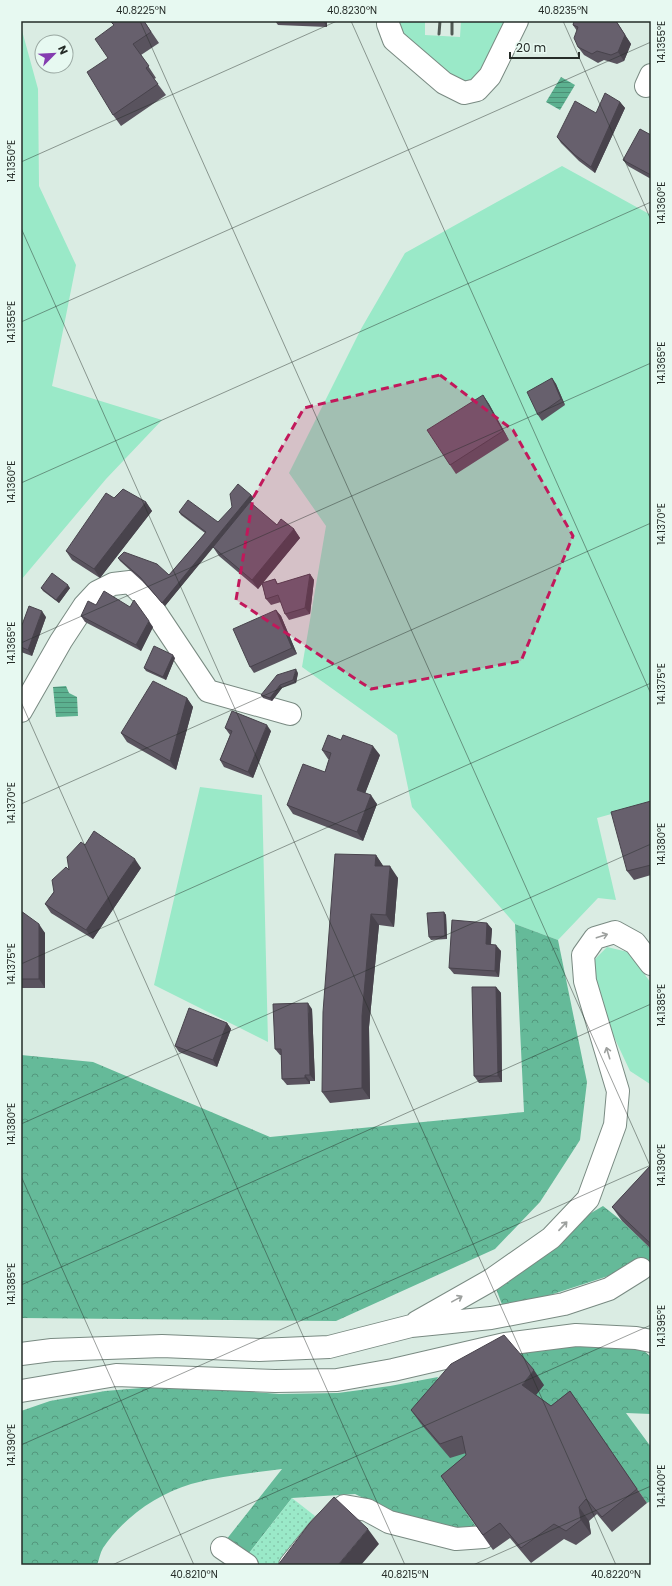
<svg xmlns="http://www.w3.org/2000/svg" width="672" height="1586" viewBox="0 0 672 1586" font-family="Poppins,sans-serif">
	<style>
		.grass { fill: #9ae9c8 }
		.forest { fill: url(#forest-crowns) }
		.park { fill: url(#park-dots) }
		.water { fill: url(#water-rules) }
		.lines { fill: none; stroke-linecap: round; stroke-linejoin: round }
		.minor-casing { stroke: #798a82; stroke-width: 24 }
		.minor { stroke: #fff; stroke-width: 22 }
		.rail { stroke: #505954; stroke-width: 3 }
		.wall { fill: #59535e }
		.shaded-wall { fill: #48434c }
		.building { fill: #67606d; stroke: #48434c }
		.oneway { stroke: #9da09e }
		.marked { fill: #c2185b; fill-opacity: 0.2; stroke: #c2185b; stroke-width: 3; stroke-dasharray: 8 5; stroke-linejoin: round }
		.ticks { fill: none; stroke: #252c28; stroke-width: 1; stroke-opacity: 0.45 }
		.neatline { fill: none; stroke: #252c28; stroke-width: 1.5 }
		.ticks-label { font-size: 10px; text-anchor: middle; fill: #252c28 }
	</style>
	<defs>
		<pattern id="forest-crowns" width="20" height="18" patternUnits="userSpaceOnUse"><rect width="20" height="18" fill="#65ba99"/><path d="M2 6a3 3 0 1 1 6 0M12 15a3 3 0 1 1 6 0" fill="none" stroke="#53977d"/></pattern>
		<pattern id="park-dots" width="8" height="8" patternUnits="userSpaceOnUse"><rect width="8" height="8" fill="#9ae9c8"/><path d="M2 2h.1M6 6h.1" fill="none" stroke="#85c8ac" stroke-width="1.8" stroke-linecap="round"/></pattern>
		<pattern id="water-rules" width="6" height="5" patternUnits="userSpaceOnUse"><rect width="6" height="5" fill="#5cb190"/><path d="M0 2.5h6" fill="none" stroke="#4c9076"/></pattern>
	</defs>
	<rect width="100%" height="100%" fill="#daece3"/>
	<!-- grass -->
	<path class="grass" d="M395,21h30v14l35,2 1,-16h49l-26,51 -13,11 -17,-3 -52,-46z
		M21,27l17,62 1,97 37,79 -24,121 110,34 -56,59 -85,101z
		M562,166l89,49v588l-54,15 19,82 -18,-2 -40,42 -43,-16 -103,-117 -15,-72 -95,-68 24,-141 -37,-53 72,-144 44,-76z
		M200,787l62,8 6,247 -114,-57z
		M607,947l21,5 23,31 -1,101 -20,-13 -23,-49 -11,-44 -2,-18z"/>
	<!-- forest -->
	<path class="forest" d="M515,924l43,16 29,142 -7,58 -40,62 -45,47 -159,72 -315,-3v-263l72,7 177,75 254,-25z
		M603,1206l19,15 29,28v13l-147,48 -9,-24 79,-63z
		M589,1341l47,3 15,13v57l-25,-1 25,34v54l-4,2 -67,-97 -18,15 -30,-21 -18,-50z
		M438,1377l-17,47 52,26 -22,40 28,41 -24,-1 -46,-10 -54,-26 -63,4 -46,59 -20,-17 56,-71c-30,4 -61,7 -91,15 -34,10 -68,34 -88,64 -3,5 -4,12 -6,17h-76v-154l29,-10 55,-10 49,-4 62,2 63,5 59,-1 52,-7z"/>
	<!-- park -->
	<path class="park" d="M292,1498l23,18 -38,49h-21l-10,-8z"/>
	<!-- water -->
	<path class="water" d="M561,77l14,8 -15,25 -14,-8z
		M66,686l3,7 8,4 1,19 -22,1 -3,-30z"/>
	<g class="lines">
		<defs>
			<path id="minor" d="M388,21v3l6,16 50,43 20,10 13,-3 13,-14 27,-55
				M646,86l5,-11
				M21,711l40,-70 23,-35 13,-14 16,-8 17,-2 16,16 62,93 82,23
				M417,1322l74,-42 60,-42 37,-39 27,-74 3,-34 -33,-110 -2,-26 12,-17 20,-6 20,11 16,21
				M21,1354l31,-4 110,-4 97,4 70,-3 82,-21 80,-8 73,-14 45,-15 32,-20
				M21,1391l95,-16 159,6 62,-1 56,-10 112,-26 71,-9 60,3 15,3
				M222,1548l25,17
				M290,1565l31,-38 23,-21 23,4 22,12 67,17 28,-2"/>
		</defs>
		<!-- minor casing -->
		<use href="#minor" class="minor-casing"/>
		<!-- minor -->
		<use href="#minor" class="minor"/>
		<!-- rail -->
		<path class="rail" d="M439,34l1,-13
			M452,34v-13"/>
	</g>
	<!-- wall -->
	<path class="wall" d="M144,21l15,22 -18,12 15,23 -2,1 12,16 -45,31 -8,-11 -5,-57 6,-33z
		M275,21h52v6l-49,-2z
		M574,21h42l15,23 -7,17 -7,3 -13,-4 -6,3 -14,-8 -6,-8 -1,-16 -4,-6z
		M620,102l5,6 -30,65 -16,-12 -18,-18 -4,-6z
		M651,135v44l-23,-13 -5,-6z
		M552,378l4,6 9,21 -23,16 -4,-6z
		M483,395l6,9 20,36 -53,34 -6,-9z
		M251,495l3,3 -4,5 27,22 17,4 6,9 -38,45 13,-4 3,5 32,-10 4,6 -4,34 -21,6 -4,-6 -4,-12 -10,3 -5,-6 -4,-15 -4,5 -39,-33 -6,-9 -48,59 -23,-25 -22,-20 -2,-3 51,17 36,-42 -24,-18 -2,-3 39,10z
		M114,498l32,4 6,9 -52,67 -28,-18 -6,-9z
		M41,588h29l-11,15 -16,-12z
		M96,605l57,22 -12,24 -56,-29 -4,-6z
		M276,610l5,6 16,38 -43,19 -4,-6z
		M46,617l-14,39 -11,-4v-27h1z
		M175,658l-9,22 -20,-9 -2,-3z
		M298,673l-2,10 -14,5 -10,13 -9,-3 -2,-3z
		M187,698l6,9 -17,63 -49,-28 -6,-9z
		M225,728l46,3 -18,47 -29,-11 -4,-7 10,-25z
		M322,750l58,5 -15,38 12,11 -14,37 -70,-27 -6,-9 38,-33 4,-13h-1z
		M651,801v74l-17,5 -7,-9z
		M85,845l56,23 -48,71 -42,-26 -6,-9 24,-34z
		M376,855l7,11 15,12 -4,49 -15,-2 -10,102 1,72 -40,4 -8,-11z
		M21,911l24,22v55h-24z
		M444,912l2,3 1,24 -16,1 -2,-3z
		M487,923l5,6 -1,16 10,6 -2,26 -45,-3 -5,-6z
		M496,987l5,6 1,89 -23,1 -5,-7z
		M312,1009l3,72h-5v3l-23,1 -5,-6 -1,-24h-1l-5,-6z
		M227,1023l4,6 -14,38 -38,-15 -4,-6z
		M651,1165v84l-29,-28 -10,-14z
		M544,1385l-8,10 15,11 19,-15 77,112 -35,29 -15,-18 -8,7 2,13 -15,11 -12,-6 -33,24 -21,-25 -17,12 -52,-74 25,-21v-2l-16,5 -29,-34 -10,-14z"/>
	<!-- shaded-wall -->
	<path class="shaded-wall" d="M323,21h4v6z
		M616,21l15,23 -7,17 -6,-9z
		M620,102l5,6 -30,65 -4,-6z
		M552,378l4,6 9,21 -4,-6z
		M483,395l6,9 20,36 -6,-9z
		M251,495l3,3 -89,108 -3,-3z
		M146,502l6,9 -52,67 -6,-9z
		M294,529l6,9 -42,51 -6,-9z
		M310,574l4,6 -4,34 -5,-6z
		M68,585l2,3 -11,15 -3,-3z
		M276,610l5,6 16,38 -5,-6z
		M42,611l4,6 -14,39 -4,-6z
		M149,621l4,6 -12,24 -5,-6z
		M173,655l2,3 -9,22 -3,-3z
		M296,669l2,4 -2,10 -3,-3z
		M280,685l2,3 -10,13 -2,-3z
		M187,698l6,9 -17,63 -6,-9z
		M267,725l4,6 -18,47 -5,-6z
		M373,746l7,9 -17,44 -6,-9z
		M371,795l6,9 -14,37 -6,-9z
		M376,855l8,12 -9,-1z
		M135,859l6,9 -48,71 -7,-9z
		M390,866l8,12 -4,49 -8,-12z
		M444,912l2,3 1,24 -2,-3z
		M371,914l8,11 -10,102 1,72 -8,-11v-72z
		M487,923l5,6 -2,21 -4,-6z
		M39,924l6,9v55l-6,-9z
		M496,945l5,6 -2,26 -4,-6z
		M496,987l5,6 1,89 -4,-6z
		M308,1003l4,6 3,72 -5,-6z
		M227,1023l4,6 -14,38 -4,-7z
		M305,1075l5,6v3l-5,-6z
		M534,1370l10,15 -12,15 -10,-15z
		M579,1507l10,14 2,13 -10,-14z
		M368,1529l11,15 -18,21h-23z"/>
	<!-- building -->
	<path class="building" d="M110,21h34l7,11 -18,12 16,22 -3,2 12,16 -45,31 -26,-43 21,-14 -13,-19 19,-14z
		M574,21h42l9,14 -7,17 -7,3 -14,-4 -5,3 -14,-7 -4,-9 4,-11 -5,-2z
		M605,93l15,9 -29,65 -16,-12 -18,-18 18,-36 21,12z
		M640,129l11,6v40l-28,-15z
		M552,378l9,21 -23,16 -11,-23z
		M483,395l20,36 -53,34 -23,-35z
		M238,484l13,11 -89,108 -22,-26 -22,-19 6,-6 33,12 12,11 37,-43 -27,-20 9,-12 30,22 14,-15 -2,-13z
		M123,489l23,13 -52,67 -28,-18 40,-58 8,5z
		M250,502l27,23 4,-6 13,10 -42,51 -39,-33z
		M52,573l16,12 -12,15 -15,-12z
		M310,574l-5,34 -20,6 -7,-19 -12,4 -4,-16 13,-4 2,5z
		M104,591l26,16 4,-7 15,21 -13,24 -55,-29 7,-15 8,4z
		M29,606l13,5 -14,39 -7,-3v-22h1z
		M276,610l16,38 -42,19 -17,-38z
		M154,646l19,9 -10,22 -19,-9z
		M296,669l-3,11 -13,5 -10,13 -9,-3 16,-20z
		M153,681l34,17 -17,63 -49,-28z
		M232,711l35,14 -19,47 -28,-12 12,-29 -7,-3z
		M328,735l13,5 2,-5 30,11 -16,44 14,5 -14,37 -70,-27 16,-41 22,8 6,-19 -9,-3z
		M651,801v64l-24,6 -16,-59z
		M94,831l41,28 -49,71 -41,-26 9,-12 -2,-12 14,-13 3,3 -2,-13 14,-15 4,3z
		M335,854l41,1 -1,11h15l-4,49 -15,-1 -9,102v72l-40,4 1,-80z
		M21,911l18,13v55h-18z
		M444,912l1,24 -16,1 -2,-24z
		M452,920l35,3 -1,21 10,1 -1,26 -46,-3z
		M472,987h24l2,89h-24z
		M308,1003l2,72h-5v3l-23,1 -1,-30h-6l-2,-45z
		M189,1008l38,15 -14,37 -38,-14z
		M651,1165v79l-39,-37z
		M504,1335l30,35 -12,15 29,21 19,-15 67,98 -35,28 -16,-18 -7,8 2,13 -15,11 -12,-7 -33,24 -21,-25 -17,12 -42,-59 25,-21 -4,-19 -22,8 -29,-34 40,-46z
		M334,1497l34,32 -30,36h-60l31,-41z"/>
	<!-- one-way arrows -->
	<defs><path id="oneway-shaft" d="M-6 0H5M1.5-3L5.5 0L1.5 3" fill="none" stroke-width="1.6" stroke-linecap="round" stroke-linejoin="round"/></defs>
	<g class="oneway">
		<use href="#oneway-shaft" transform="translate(602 936) rotate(-18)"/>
		<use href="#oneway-shaft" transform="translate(608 1053) rotate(-107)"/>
		<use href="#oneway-shaft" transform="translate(563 1226) rotate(-47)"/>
		<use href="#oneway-shaft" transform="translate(457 1299) rotate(-29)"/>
	</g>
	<!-- marked area -->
	<path class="marked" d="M440,375l73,55 60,106 -52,125 -150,28 -135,-89 17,-102 51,-90z"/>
	<!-- ticks -->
	<path class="ticks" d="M140,21l511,1147M351,21l300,673M563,21l88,199M21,162l316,-141M21,228l595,1337M21,322l630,-280M21,483l630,-281M21,643l630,-280M21,702l384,863M21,804l630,-281M21,964l630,-281M21,1124l630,-280M21,1176l173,389M21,1285l630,-281M21,1445l630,-280M112,1565l539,-240M473,1565l178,-79"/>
	<!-- border -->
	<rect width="672" height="1586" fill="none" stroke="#e7f9f1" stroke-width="44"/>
	<!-- north arrow -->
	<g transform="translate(54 54) rotate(66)"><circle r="19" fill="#e7f9f1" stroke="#99a7a1"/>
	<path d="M0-3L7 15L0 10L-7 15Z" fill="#843db0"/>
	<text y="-6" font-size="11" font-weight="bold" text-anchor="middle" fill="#252c28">N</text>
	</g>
	<!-- scale -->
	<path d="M510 52v6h69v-6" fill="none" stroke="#252c28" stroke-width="2"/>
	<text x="516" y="52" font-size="12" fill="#252c28" stroke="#e7f9f1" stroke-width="3" paint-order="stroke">20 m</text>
	<rect x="22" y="22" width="628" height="1542" class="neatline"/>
	<g class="ticks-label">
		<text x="141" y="14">40.8225°N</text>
		<text x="352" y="14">40.8230°N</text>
		<text x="563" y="14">40.8235°N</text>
		<text transform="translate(661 42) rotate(-90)" y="4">14.1355°E</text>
		<text transform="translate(11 161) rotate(-90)" y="4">14.1350°E</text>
		<text transform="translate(661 203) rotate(-90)" y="4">14.1360°E</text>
		<text transform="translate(11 322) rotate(-90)" y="4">14.1355°E</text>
		<text transform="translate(661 363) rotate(-90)" y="4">14.1365°E</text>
		<text transform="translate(11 482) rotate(-90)" y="4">14.1360°E</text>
		<text transform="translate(661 524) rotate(-90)" y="4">14.1370°E</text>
		<text transform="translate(11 643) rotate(-90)" y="4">14.1365°E</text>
		<text transform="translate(661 684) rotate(-90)" y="4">14.1375°E</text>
		<text transform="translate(11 803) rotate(-90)" y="4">14.1370°E</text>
		<text transform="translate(661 844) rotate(-90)" y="4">14.1380°E</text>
		<text transform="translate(11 964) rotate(-90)" y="4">14.1375°E</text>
		<text transform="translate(661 1005) rotate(-90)" y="4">14.1385°E</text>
		<text transform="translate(11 1124) rotate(-90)" y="4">14.1380°E</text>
		<text transform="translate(661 1165) rotate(-90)" y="4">14.1390°E</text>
		<text transform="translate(11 1284) rotate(-90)" y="4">14.1385°E</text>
		<text transform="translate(661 1326) rotate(-90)" y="4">14.1395°E</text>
		<text transform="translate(11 1445) rotate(-90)" y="4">14.1390°E</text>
		<text transform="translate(661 1486) rotate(-90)" y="4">14.1400°E</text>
		<text x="194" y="1578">40.8210°N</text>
		<text x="405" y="1578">40.8215°N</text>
		<text x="616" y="1578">40.8220°N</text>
	</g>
</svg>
